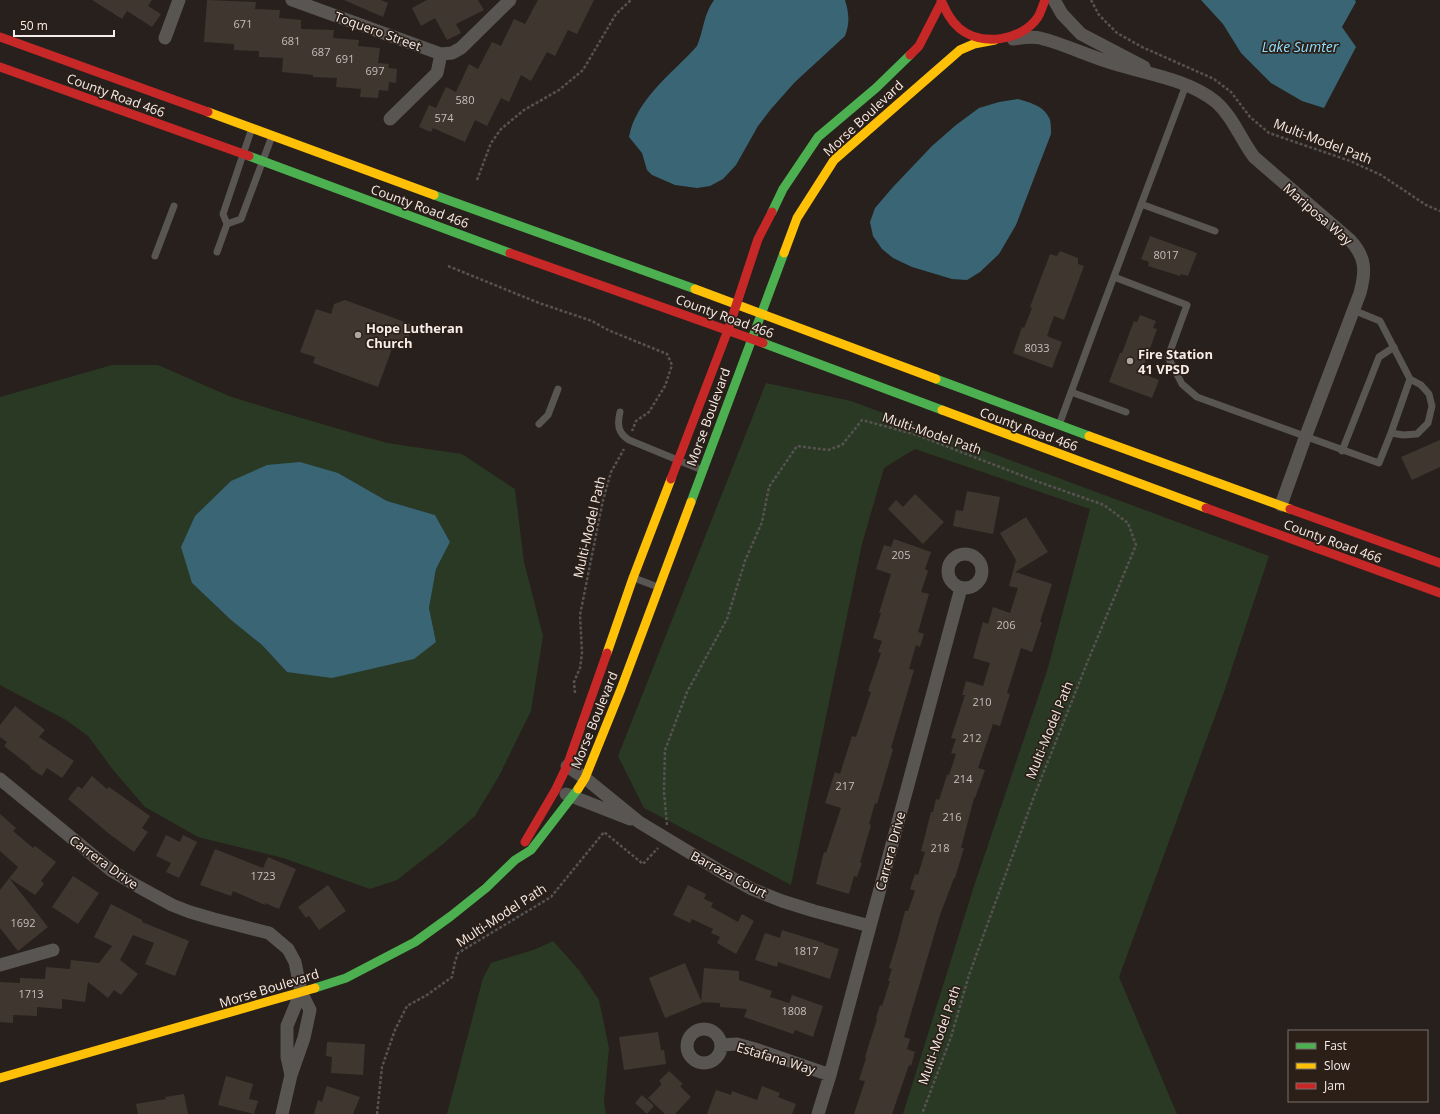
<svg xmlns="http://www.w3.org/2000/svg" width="1440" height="1114" viewBox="0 0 1440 1114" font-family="'Open Sans',sans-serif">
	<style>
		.green { fill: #2a3923; fill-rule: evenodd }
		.water { fill: #396575 }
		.building { fill: #403630 }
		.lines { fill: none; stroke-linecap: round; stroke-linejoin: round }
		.path { stroke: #565251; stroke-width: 2.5; stroke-dasharray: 3 2; stroke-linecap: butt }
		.lane { stroke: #585553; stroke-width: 7 }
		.street { stroke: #585553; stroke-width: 13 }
		.fast { stroke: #4caf50; stroke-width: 9 }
		.slow { stroke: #ffc107; stroke-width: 9 }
		.jam { stroke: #c62828; stroke-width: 9 }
		.poi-dot { fill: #aea5a1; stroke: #2b1f18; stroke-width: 1.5 }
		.labels { text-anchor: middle; stroke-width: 3.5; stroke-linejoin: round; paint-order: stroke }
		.number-label { font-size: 11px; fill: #c8bfbb }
		.street-label { font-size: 13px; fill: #f6ede9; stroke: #2b1f18 }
		.poi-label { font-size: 13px; font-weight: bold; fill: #f6ede9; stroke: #2b1f18; text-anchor: start }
		.water-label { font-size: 14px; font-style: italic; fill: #8ee0fe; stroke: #2b1f18 }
	</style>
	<rect width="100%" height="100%" fill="#27201c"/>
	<!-- green -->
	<path class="green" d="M112,365h46l71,31 45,14 113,33 75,11 53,35 9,73 19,74 -12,75 -32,65 -24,40 -33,29 -45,35 -27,9 -87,-31 -85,-21 -53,-30 -31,-36 -26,-35 -22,-16 -66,-35v-288zM338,473l49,28 48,14 15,27 -14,27 -7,39 7,34 -149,30 -25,-27 -31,-25 -39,-37z
		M766,383l85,18 418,155 -45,136 -105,285 58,137h-274l71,-228 73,-215 43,-162 -175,-60 -31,19 -22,76 -71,341 -147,-77 -26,-52z
		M553,941l26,29 20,30 10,48 -5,54 2,12h-159l36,-136 8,-15 45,-14z"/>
	<!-- water -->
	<path class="water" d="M714,0h131c4,13 5,23 0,36l-50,46 -24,27 -13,17 -22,39 -13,14 -13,7 -13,2 -22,-3 -23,-10 -5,-5 -5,-17 -13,-16c7,-38 43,-63 68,-91 7,-17 6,-30 17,-46z
		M1201,0h154l1,2 -14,25 14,20 -32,61 -22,-7 -31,-18 -30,-30 -18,-29z
		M1018,99c13,4 27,7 32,21 1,4 1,10 1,14l-35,91 -17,29 -19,18 -13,8 -15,-1 -40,-12 -19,-9 -11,-9 -9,-13 -3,-14 5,-14 18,-21 39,-41 24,-21 23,-17 20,-6z
		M300,462l38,11 49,28 48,14 15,27 -14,27 -7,39 7,34 -22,17 -82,19 -45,-6 -25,-27 -31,-25 -39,-37 -11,-36 14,-31 36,-35 36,-16z"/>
	<!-- building -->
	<path class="building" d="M92,0h60l-4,6 13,8 -9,13 -25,-16 -5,8z
		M207,0l49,2 -1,7 25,1 -1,8 22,2v9l33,1 -1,8 26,2 -1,6 22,2 -2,15 11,1 -1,4 9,1 -1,14 -7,-1 -1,9 -9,-1 -1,8 -18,-1 1,-8 -25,-2 1,-9 -24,-1v-2l-31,-3 1,-14 -24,-1v-6l-25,-1v-6l-30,-2z
		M344,0h37l7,3 -5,14z
		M427,0h51l6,10 -28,14 5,9 -14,7 -12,-22 -14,8 -9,-18z
		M538,0h56l-17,34 -9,-4 -13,26 -8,-4 -16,29 -10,-6 -12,27 -8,-4 -14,28 -12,-6 -10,22 -32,-14 -2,4 -12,-5 10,-22 7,3 10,-21 10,5 13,-28 9,5 14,-27 9,4 13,-27 11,5z
		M1150,236l47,17 -9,23 -7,-2 -1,2 -32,-10 1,-4 -8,-3z
		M1060,251l18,7v6l6,2 -20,54 -10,-4 -7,20 15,6 -10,26 -39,-15 9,-26 2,1 8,-20 -2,-1 20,-53 7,2z
		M345,300l68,25 -9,25 -11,-4 -15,41 -65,-24 2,-6 -15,-5 16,-43 15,5 3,-10z
		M1140,315l16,6 -3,7 4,1 -16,44 18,7 -7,18 -43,-16 11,-29h2l12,-32 3,1z
		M1440,440v27l-28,13 -11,-23z
		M967,491l33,6 -7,37 -40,-8 3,-16 7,1z
		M915,494l29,28 -21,22 -35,-35 8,-9 7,7z
		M1026,517l22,35 -33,20 37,12 -12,38h2l-10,30 -11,-4 -14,45 3,1 -10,32 -7,-2 -15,44 7,2 -10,28h-1l-13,50h3l-9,30h-1l-14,37 -36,122 6,2 -3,10 8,3 -4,14 -2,-1 -17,49h-38l11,-33 -6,-1 7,-22 -1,-1 12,-38 -1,-1 4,-13 2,1 8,-25h-2l4,-12 -3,-1 8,-26 8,-31h3l7,-20 -5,-2 5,-15 3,1 7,-23 -4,-1 10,-39h2l3,-13 3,1 8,-25h2l7,-21 -5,-1 5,-14 -5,-1 14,-43h-3l4,-14 17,5 7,-23 -17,-5 10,-36 5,2 5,-17 17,6 8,-25 -9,-2 7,-26 -16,-27z
		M894,539l37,13 -6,17 3,2 -7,21 8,2 -11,38 6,2 -4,13 -4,-2 -7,24 5,1 -23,78 2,1 -16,55 -2,-1 -6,21 2,1 -11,38h2l-5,14 -3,-1 -5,18 -33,-10 8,-32 2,1 15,-45 -16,-5 10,-31 5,2 12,-38 4,1 15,-45 -3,-1 13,-38 -3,-1 4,-11 -9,-3 8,-25h-2l12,-39 -15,-5 8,-24 7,2z
		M15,706l30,24 -6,7 35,24 -12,17 -15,-10 -5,8 -12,-8 1,-1 -27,-21 3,-4 -7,-5v-12z
		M92,776l15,13 2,-2 41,29 -8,12 6,4 -14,20 -26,-19 -40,-34 10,-13 4,3z
		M0,814l16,14 -3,3 20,17 2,-2 21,16 -15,19 3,3 -9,11 -26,-17 39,49 -30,24 -18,-23v-38l18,-23 -18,-16z
		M166,835l14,7 3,-7 14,7 -18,36 -13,-6 5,-9 -15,-7z
		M215,849l48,19 5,-11 28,12 -17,40 -14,-6v2l-32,-14 -2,5 -31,-11z
		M73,876l26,17 -21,31 -26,-17z
		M328,885l18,26 -27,19 -10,-14 -3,2 -8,-11z
		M688,885l18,9 -2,5 9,4 -2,4 27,15 4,-8 12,7 -18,33 -19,-11 3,-6 -9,-4 2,-4 -21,-10 -2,4 -17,-8z
		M111,904l31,16v2l47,19 -14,35 -30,-12 9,-21 -21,-8 -13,25 18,14 -17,21 -7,-5 -6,8 -20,-16 -3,20 -23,-3v10l-25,-2v9l-24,-1v8l-13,-1v-40l20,1v-5l25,1 1,-12 24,2 1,-9 28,3 13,-17 -18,-9z
		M782,930l42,13v1l15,5 -9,30 -52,-17 -1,5 -22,-7 10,-27 15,5z
		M685,963l17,40 -37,15 -16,-40z
		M704,968l35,3v9l33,11 -2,6 19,6 3,-8 31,11 -10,31 -18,-7 -2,4 -49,-17 3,-8 -27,-2v-4l-19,-1z
		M658,1032l3,18h3l2,14 -42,6 -5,-33z
		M327,1042l38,2 -2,31 -32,-2 1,-16 -6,-1z
		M669,1071l14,13 -3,2 11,11 -16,17h-10l-17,-16 14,-14 -3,-3z
		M226,1076l27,8 -4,15 9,2 -4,13 -36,-9z
		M327,1086l33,11 -7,17h-39l4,-14 4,2z
		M762,1086l18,7 -2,4 18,7 -4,10h-85l9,-24 15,5 1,-4 25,9z
		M184,1094l4,20h-50l-2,-10 30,-5 -1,-2z
		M642,1095l12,11 -7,8 -12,-11z"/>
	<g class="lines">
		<!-- path -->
		<path class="path" d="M1091,0l8,15 18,18 25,14 72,32 17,13 19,25 19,16 81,28 31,14 45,30 14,6
			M477,180l14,-37 10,-14 23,-19 35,-20 24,-20 33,-56 15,-14
			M448,266l91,37 53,18 16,9 59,24 5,11 -7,21 -16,26 -13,9 -4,10
			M575,693l-1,-11 6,-14 2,-15 -2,-38 23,-115 8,-28 13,-23
			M667,825l-3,-33 1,-42 22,-58 40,-73 18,-58 17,-39 7,-35 28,-41 31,4 14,-5 20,-25 55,15 119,46 68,24 24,18 8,22 -49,118 -54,136 -64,176 -18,62 -29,77
			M377,1114l5,-47 13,-37 12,-24 20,-11 25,-18 3,-15 3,-9 93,-56 53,-65 39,32 15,-16"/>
		<!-- lane -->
		<path class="lane" d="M1141,204l74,27
			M227,224l14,-5 31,-83
			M217,252l10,-28 -4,-10 29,-86
			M155,256l19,-50
			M1114,277l73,28 -19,52 14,27 15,13 182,66 12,-30 12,2 14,-1 11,-11 4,-17 -3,-12 -8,-9 -11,-6 -30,-58 -27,-11
			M1071,392l55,20
			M620,412c-3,13 -2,21 9,28l73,30
			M539,424l9,-9 10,-26
			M1059,425l36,-98 91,-242
			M1391,433l19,-54
			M1342,451l37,-94 15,-10
			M634,578l24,9"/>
		<!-- street -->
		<path class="street" d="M292,0l149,54
			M1054,0l8,14 19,20 63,33
			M165,38l14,-38
			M1013,39c8,-1 19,-3 27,-1 24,6 48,18 72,25 34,11 76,16 104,39 17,15 25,38 38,55l96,83c16,17 16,31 10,53l-55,145 -24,67
			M390,119l47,-46 4,-19 11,-1 9,-5 49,-48
			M948 571a17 17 0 1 1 34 0a17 17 0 1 1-34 0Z
			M567,766l18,12 54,44 86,52 27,15 30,12 32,10 56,15
			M0,779l112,92 27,16 33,18 18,7 24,7 55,14 19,16 7,13 6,30 9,18 -6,28 -13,37 -9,39
			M566,794l64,25
			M0,965l53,-15
			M687 1046a17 17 0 1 1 34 0a17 17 0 1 1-34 0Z
			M721,1045l16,-1 18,5 75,26
			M291,1075l-4,-18v-31l14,-34
			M818,1114l12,-39 131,-487"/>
		<!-- fast -->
		<path class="fast" d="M249,156l261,97
			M434,195l261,94
			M772,212l11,-23 35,-52 58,-49 34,-33
			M763,343l179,67
			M936,379l153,57
			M691,502l93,-249
			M315,988l31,-10 69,-36 36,-26 35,-28 29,-28 16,-10 47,-61"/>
		<!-- slow -->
		<path class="slow" d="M208,112l226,83
			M784,253l13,-35 37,-58 126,-110 14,-6 21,-4
			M695,289l241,90
			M942,410l264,98
			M1089,436l201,73
			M607,653l26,-75 38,-99
			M578,789l7,-11 36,-89 70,-187
			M0,1078l315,-90"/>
		<!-- jam -->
		<path class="jam" d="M941,0c5,11 9,20 18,28 22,19 63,13 79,-11 3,-5 5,-12 7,-17
			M0,37l208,75
			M910,55l9,-9 22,-43
			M0,67l249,89
			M510,253l253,90
			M671,479l57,-149 30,-91 14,-27
			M1206,508l234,85
			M1290,509l150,54
			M525,842l31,-53 11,-23 40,-113"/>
	</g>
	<!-- markers -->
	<g class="poi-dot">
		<circle cx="358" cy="335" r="4"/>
		<circle cx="1130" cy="361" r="4"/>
	</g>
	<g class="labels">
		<!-- number labels -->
		<g class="number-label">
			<text x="243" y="28">671</text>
			<text x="291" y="45">681</text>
			<text x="321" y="56">687</text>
			<text x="345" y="63">691</text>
			<text x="375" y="75">697</text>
			<text x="465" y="104">580</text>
			<text x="444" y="122">574</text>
			<text x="1166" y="259">8017</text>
			<text x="1037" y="352">8033</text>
			<text x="901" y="559">205</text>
			<text x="1006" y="629">206</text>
			<text x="982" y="706">210</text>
			<text x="972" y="742">212</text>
			<text x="963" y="783">214</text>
			<text x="845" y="790">217</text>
			<text x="952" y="821">216</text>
			<text x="940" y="852">218</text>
			<text x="263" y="880">1723</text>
			<text x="23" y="927">1692</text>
			<text x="806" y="955">1817</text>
			<text x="31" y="998">1713</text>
			<text x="794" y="1015">1808</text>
		</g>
		<!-- street labels -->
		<g class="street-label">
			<text transform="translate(378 31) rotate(20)" y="5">Toquero Street</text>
			<text transform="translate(116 95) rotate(20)" y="5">County Road 466</text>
			<text transform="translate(863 118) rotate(-43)" y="5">Morse Boulevard</text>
			<text transform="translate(1323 141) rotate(21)" y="5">Multi-Model Path</text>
			<text transform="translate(420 206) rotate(20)" y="5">County Road 466</text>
			<text transform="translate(1318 214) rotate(41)" y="5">Mariposa Way</text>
			<text transform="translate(725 316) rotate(20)" y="5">County Road 466</text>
			<text transform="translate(708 417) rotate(-70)" y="5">Morse Boulevard</text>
			<text transform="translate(1029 429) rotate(20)" y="5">County Road 466</text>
			<text transform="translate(932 433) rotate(19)" y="5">Multi-Model Path</text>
			<text transform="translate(589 527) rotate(-77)" y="5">Multi-Model Path</text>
			<text transform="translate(1333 541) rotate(20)" y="5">County Road 466</text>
			<text transform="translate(594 720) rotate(-68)" y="5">Morse Boulevard</text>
			<text transform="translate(1049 730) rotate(-68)" y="5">Multi-Model Path</text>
			<text transform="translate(890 851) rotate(-75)" y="5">Carrera Drive</text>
			<text transform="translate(104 862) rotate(36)" y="5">Carrera Drive</text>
			<text transform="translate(729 874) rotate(28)" y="5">Barraza Court</text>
			<text transform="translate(501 915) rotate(-33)" y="5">Multi-Model Path</text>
			<text transform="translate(269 988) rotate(-17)" y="5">Morse Boulevard</text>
			<text transform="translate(939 1035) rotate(-71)" y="5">Multi-Model Path</text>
			<text transform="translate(776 1058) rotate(17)" y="5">Estafana Way</text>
		</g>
		<!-- poi labels -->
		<g class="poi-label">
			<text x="366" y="333">Hope Lutheran<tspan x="366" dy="15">Church</tspan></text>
			<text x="1138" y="359">Fire Station<tspan x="1138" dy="15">41 VPSD</tspan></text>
		</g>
		<!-- water labels -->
		<g class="water-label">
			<text x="1300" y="52">Lake Sumter</text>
		</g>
	</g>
	<!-- legend -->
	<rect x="1288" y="1030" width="140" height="72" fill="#2b1f18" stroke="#7c716c"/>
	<rect x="1296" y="1043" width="20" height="6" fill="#4caf50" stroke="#7c716c"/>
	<text x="1324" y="1050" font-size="12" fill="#f6ede9">Fast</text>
	<rect x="1296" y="1063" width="20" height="6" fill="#ffc107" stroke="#7c716c"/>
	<text x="1324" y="1070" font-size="12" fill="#f6ede9">Slow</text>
	<rect x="1296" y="1083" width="20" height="6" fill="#c62828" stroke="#7c716c"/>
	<text x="1324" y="1090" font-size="12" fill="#f6ede9">Jam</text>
	<!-- scale -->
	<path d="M14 30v6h100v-6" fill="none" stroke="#f6ede9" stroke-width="2"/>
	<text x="20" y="30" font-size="12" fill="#f6ede9" stroke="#2b1f18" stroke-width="3" paint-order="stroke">50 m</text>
</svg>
